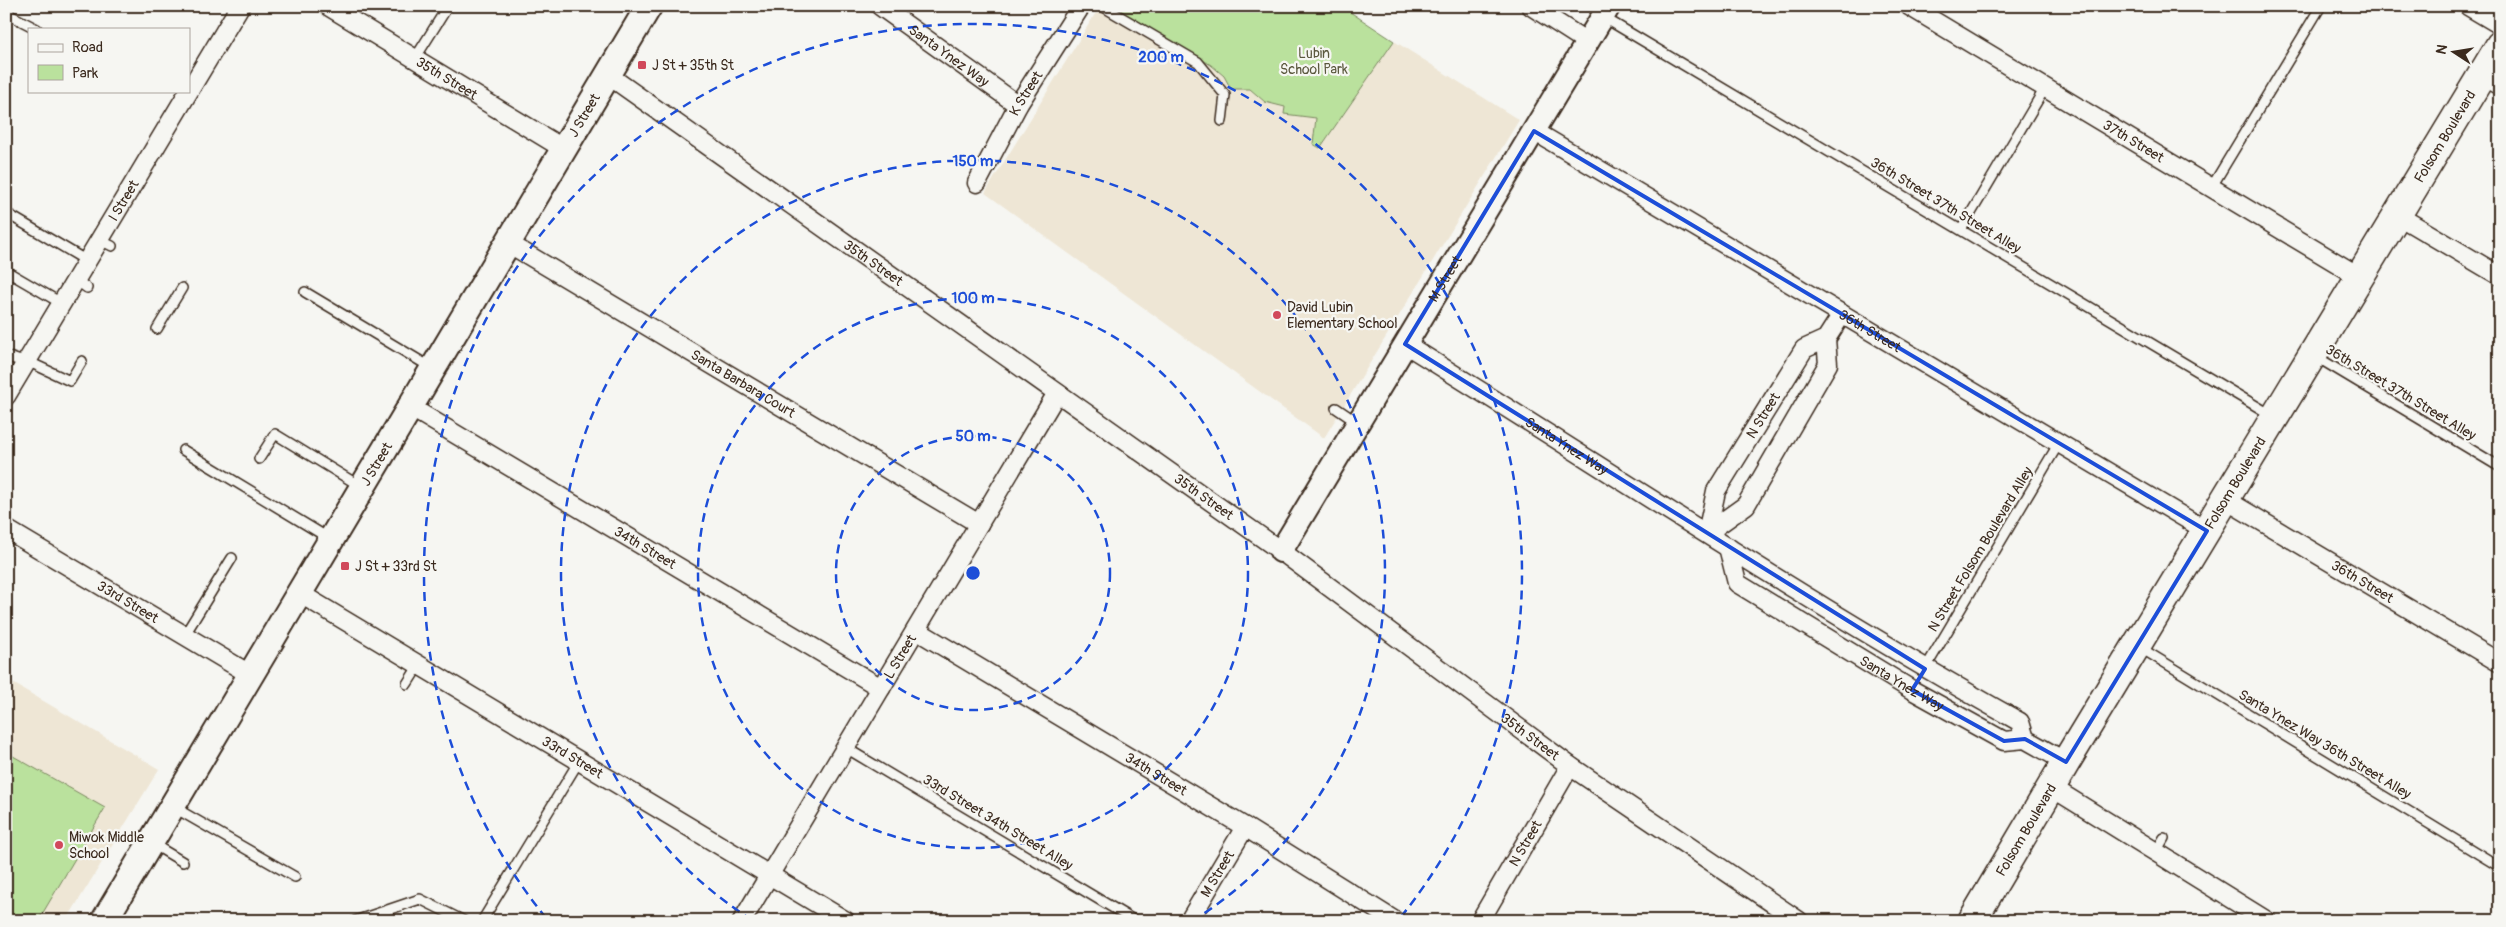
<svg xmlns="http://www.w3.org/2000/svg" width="2506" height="927" viewBox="0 0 2506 927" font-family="Pangolin,sans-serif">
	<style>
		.built { fill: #eee6d5 }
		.green { fill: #bae19d; stroke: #7a865e }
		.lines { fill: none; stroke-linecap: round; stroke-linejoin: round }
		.service-casing { stroke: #3b2a1e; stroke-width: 12 }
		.minor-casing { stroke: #3b2a1e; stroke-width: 21 }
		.tertiary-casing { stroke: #3b2a1e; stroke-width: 26 }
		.secondary-casing { stroke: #3b2a1e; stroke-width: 29 }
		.primary-casing { stroke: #3b2a1e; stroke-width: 31 }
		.service { stroke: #f6f6f2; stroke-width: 9 }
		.minor { stroke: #f6f6f2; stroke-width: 18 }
		.tertiary { stroke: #f6f6f2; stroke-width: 22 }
		.secondary { stroke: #f6f6f2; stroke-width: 25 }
		.primary { stroke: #f6f6f2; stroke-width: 28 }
		.marked { fill: none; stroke: #1d4ed8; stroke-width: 4; stroke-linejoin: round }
		.ring { fill: none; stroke: #1d4ed8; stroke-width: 2.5; stroke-dasharray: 9 6 }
		.poi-dot { fill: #d1495b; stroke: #f6f6f2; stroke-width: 2 }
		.labels { text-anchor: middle; stroke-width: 4.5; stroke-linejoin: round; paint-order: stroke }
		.park-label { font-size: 14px; fill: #5b583e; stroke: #f6f6f2 }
		.street-label { font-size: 14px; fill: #3b2a1e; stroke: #f6f6f2 }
		.poi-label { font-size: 14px; fill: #3b2a1e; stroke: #f6f6f2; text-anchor: start }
		.centre { fill: #1d4ed8; stroke: #f6f6f2; stroke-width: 2.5 }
		.ring-label { font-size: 15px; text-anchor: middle; font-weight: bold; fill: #1d4ed8; stroke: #f6f6f2; stroke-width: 4.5; stroke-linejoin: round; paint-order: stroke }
	</style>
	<rect width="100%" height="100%" fill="#f6f6f2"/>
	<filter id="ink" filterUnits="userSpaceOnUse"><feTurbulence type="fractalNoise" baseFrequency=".02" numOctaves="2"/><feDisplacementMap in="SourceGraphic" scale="10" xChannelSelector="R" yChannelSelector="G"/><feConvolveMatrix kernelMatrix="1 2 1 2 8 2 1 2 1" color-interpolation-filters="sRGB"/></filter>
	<g filter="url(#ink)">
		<!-- built -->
		<path class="built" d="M1100,6h13l98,59 13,11 7,13h19l15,13 20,5 -1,7 32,4 -3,26 7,4 74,-107 125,79 -195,318 -339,-245z
			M6,679l153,90 -93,152h-60z"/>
		<!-- green -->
		<path class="green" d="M1113,6h228l53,35 -74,107 -7,-4 3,-26 -32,-4 1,-7 -20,-5 -15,-13h-19l-7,-13 -13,-11z
			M6,752l99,56 -67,113h-32z"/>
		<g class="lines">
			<defs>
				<path id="service" d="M1102,6l96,56 27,33 -3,26
					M6,13l31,16
					M1603,17l670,399
					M416,57l32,-51
					M2482,81l18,10
					M2211,188l110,-182
					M6,213l81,48
					M1961,230l84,-142
					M100,240l12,6
					M6,271l55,32
					M76,280l11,8
					M305,292l127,76
					M157,329l25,-41
					M6,356l20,7
					M2315,356l185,111
					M27,361l43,20 12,-20
					M1336,408l22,15
					M183,450l147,89
					M259,459l16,-25 85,52
					M184,636l48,-78
					M2139,647l361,220
					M1925,669l134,-226
					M407,684l12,-19
					M846,748l289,173
					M175,808l120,69
					M153,844l30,18
					M2156,852l8,-14
					M355,921l65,-22 44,22
					M482,921l97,-160"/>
				<g id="minor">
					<path id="s1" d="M328,6l236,143"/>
					<path id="s2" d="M880,6l138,99"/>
					<path d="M1531,6l56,36"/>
					<path id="s3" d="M1909,6l451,271"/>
					<path d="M2468,6l32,19"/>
					<path id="s4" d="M608,75l673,476 289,215 229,155"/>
					<path id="s5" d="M1534,131l673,400"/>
					<path id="s6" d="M977,183l41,-78 63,-99"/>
					<path d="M2397,215l103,61"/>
					<path id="s7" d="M508,243l471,281"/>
					<path id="s8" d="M1405,344c205,127 405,261 615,378l5,17"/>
					<path id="s9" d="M6,396l234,-390"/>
					<path id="s10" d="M410,407l471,281"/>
					<path id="s11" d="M2226,500l274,163"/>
					<path id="s12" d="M6,529l245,146"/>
					<path id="s13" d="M1707,533l9,-42 88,-142 22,-10 16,-25"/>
					<path d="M1707,533l39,-28 82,-141 -2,-25"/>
					<path id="s14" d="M1728,547l9,36 175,107 92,51 21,-2 41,23"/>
					<path id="s15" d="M299,593l547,328"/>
					<path id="s16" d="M916,630l329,197 150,94"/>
					<path d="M2051,787l216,134"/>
					<path id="s17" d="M742,921l315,-528"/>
					<path id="s18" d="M1189,921l56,-94"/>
					<path id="s19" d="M1480,921l90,-155"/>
				</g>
				<g id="tertiary">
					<path id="s20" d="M1281,551l328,-545"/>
				</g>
				<g id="secondary">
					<path id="s21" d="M104,921l545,-915"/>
				</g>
				<g id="primary">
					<path id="s22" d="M1972,921l94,-159 434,-717"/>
				</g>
			</defs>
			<!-- service casing -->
			<use href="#service" class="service-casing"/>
			<!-- minor casing -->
			<use href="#minor" class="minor-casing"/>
			<!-- tertiary casing -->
			<use href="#tertiary" class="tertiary-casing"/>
			<!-- secondary casing -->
			<use href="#secondary" class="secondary-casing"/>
			<!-- primary casing -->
			<use href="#primary" class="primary-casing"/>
			<!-- service -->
			<use href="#service" class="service"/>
			<!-- minor -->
			<use href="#minor" class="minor"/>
			<!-- tertiary -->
			<use href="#tertiary" class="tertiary"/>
			<!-- secondary -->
			<use href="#secondary" class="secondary"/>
			<!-- primary -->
			<use href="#primary" class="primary"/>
		</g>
	</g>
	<!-- marked area -->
	<path class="marked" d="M1534,131l673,400 -141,231 -41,-23 -21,2 -92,-51 13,-21 -520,-325z"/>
	<!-- distance rings -->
	<g class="ring">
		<circle cx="973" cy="573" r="137"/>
		<circle cx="973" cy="573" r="275"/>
		<path d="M752 920A412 412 0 1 1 1194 920"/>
		<path d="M546 918A549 549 0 1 1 1400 918"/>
	</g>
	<!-- markers -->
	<g class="poi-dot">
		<rect x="637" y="60" width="10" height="10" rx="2.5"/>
		<circle cx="1277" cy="315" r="5"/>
		<rect x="340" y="561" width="10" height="10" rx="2.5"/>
		<circle cx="59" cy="845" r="5"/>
	</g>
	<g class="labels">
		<!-- park labels -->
		<g class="park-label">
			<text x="1314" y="58">Lubin<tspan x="1314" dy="16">School Park</tspan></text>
		</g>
		<!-- street labels -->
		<g class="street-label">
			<text dy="5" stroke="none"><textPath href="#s2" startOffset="85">Santa Ynez Way</textPath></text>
			<text dy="5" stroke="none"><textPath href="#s1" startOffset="139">35th Street</textPath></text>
			<text dy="5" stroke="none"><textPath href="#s6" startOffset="102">K Street</textPath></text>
			<text dy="5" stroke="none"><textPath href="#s21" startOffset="938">J Street</textPath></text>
			<text dy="5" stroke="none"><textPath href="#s22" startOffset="916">Folsom Boulevard</textPath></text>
			<text dy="5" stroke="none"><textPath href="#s3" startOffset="262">37th Street</textPath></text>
			<text dy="5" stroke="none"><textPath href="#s9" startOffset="228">I Street</textPath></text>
			<text transform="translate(1946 205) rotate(31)" y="5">36th Street 37th Street Alley</text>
			<text dy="5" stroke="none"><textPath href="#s4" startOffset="325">35th Street</textPath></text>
			<text dy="5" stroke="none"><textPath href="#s20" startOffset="318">M Street</textPath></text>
			<text dy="5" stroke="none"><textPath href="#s5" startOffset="391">36th Street</textPath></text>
			<text dy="5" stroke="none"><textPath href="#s7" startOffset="274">Santa Barbara Court</textPath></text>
			<text transform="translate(2401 392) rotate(31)" y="5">36th Street 37th Street Alley</text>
			<text dy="5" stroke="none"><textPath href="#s13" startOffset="132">N Street</textPath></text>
			<text dy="5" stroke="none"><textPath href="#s8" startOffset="191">Santa Ynez Way</textPath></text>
			<text dy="5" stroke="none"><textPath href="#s21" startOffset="532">J Street</textPath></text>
			<text dy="5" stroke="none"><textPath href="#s22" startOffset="511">Folsom Boulevard</textPath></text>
			<text dy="5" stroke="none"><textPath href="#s4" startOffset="730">35th Street</textPath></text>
			<text dy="5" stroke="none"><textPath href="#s10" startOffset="274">34th Street</textPath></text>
			<text transform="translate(1980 549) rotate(-59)" y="5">N Street Folsom Boulevard Alley</text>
			<text dy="5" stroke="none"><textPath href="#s11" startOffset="159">36th Street</textPath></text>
			<text dy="5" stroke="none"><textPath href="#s12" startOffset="142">33rd Street</textPath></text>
			<text dy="5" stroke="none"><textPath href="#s17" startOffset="308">L Street</textPath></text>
			<text dy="5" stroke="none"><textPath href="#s14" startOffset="230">Santa Ynez Way</textPath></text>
			<text dy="5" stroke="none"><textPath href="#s4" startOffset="1135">35th Street</textPath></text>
			<text transform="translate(2325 744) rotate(31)" y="5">Santa Ynez Way 36th Street Alley</text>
			<text dy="5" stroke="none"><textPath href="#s15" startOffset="319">33rd Street</textPath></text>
			<text dy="5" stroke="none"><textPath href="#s16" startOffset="280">34th Street</textPath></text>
			<text transform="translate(998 822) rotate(31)" y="5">33rd Street 34th Street Alley</text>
			<text dy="5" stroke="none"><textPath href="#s22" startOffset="106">Folsom Boulevard</textPath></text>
			<text dy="5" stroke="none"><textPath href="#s19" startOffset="90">N Street</textPath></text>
			<text dy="5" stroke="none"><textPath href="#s18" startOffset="55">M Street</textPath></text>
		</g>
		<!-- poi labels -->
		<g class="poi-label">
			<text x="652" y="70">J St + 35th St</text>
			<text x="1287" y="312">David Lubin<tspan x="1287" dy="16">Elementary School</tspan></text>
			<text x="355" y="571">J St + 33rd St</text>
			<text x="69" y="842">Miwok Middle<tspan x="69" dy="16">School</tspan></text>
		</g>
	</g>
	<circle cx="973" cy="573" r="8" class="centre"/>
	<g class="ring-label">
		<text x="1161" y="62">200 m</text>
		<text x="973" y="166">150 m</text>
		<text x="973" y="303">100 m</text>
		<text x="973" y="441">50 m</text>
	</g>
	<!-- margin -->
	<rect width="2506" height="927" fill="none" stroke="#f6f6f2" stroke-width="25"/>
	<rect x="12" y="12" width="2481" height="902" fill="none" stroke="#3b2a1e" stroke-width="2" filter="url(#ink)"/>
	<!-- legend -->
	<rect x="28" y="28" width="162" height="65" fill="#f6f6f2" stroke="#aba49d"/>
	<rect x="38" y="44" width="25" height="8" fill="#f6f6f2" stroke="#aba49d"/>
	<text x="72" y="52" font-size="15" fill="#3b2a1e">Road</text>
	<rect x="38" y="65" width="25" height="15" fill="#bae19d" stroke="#aba49d"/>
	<text x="72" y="78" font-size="15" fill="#3b2a1e">Park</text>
	<!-- north arrow -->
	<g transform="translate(2454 52) rotate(282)" stroke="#f6f6f2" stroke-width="4" paint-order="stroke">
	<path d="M0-4L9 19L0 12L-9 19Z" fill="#3b2a1e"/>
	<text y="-8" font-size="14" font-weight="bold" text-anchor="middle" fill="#3b2a1e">N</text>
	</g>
</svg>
